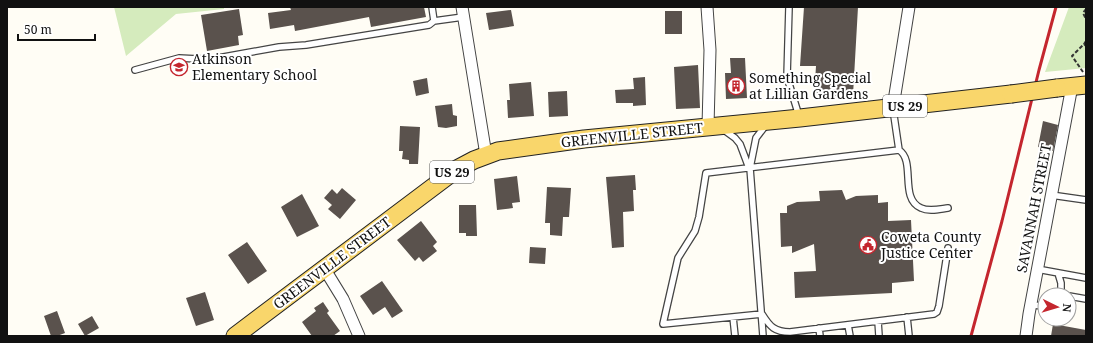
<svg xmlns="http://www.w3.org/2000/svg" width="1093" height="343" viewBox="0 0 1093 343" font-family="'Noto Serif',serif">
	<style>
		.green { fill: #d5ebbd }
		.building { fill: #5a524d }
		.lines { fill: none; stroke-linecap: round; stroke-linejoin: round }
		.service-casing { stroke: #444; stroke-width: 8 }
		.minor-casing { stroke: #444; stroke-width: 13 }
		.primary-casing { stroke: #222; stroke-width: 19 }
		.path { stroke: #333; stroke-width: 2; stroke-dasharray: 4 2; stroke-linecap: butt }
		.service { stroke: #fff; stroke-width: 5.5 }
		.minor { stroke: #fff; stroke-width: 11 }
		.primary { stroke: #f9d66b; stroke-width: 17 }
		.rail { stroke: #c4262e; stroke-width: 3 }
		.primary-bridge-casing { stroke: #222; stroke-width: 19; stroke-linecap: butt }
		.primary-bridge { stroke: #f9d66b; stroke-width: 17 }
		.labels { text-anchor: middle; stroke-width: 4; stroke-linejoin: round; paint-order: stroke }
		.shield { fill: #fff; stroke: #585858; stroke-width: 1 }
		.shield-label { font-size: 13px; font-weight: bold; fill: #111 }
		.poi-label { font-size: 14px; fill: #111; stroke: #fff; text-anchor: start }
		.street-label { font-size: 14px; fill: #111; stroke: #fff }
	</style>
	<rect width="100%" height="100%" fill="#fffdf5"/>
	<!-- green -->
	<path class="green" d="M114,7h110v2l-48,5 -50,42z
		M1069,7h17v61l-41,4z"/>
	<!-- building -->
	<path class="building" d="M290,7h134l2,10 -55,10 -2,-10 -74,14 -1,-6 -24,4 -2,-16 23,-3z
		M804,7h54l-5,88 -39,2 2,-31h-16z
		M239,9l4,26 -5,1 1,9 -32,6 -6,-36z
		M511,10l3,16 -25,4 -3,-17z
		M665,11h17v23h-17z
		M730,58h15l2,40 -21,1 -1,-26h6z
		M698,65l2,43 -24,1 -2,-42z
		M645,77l1,28 -13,1v-3h-17l-1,-13 19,-1 -1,-11z
		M427,78l2,15 -13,3 -3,-15z
		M531,82l3,34 -26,2 -1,-18h3l-1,-16z
		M567,91l1,25 -19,1 -1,-25z
		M452,104l1,11 4,1v10l-11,2 -8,-1 -3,-21z
		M1043,121l15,4 -5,26 -15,-4z
		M400,126l20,1 -2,37h-9v-4l-7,-1 1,-8h-4z
		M635,175l1,15h-3l1,21 -11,1 1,35 -12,1 -6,-71z
		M517,176l3,26 -8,1 1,5 -16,2 -3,-31z
		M547,187l24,1 -2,29h-6l-1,19 -12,-1v-12h-5z
		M342,188l14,12 -16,19 -12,-10 4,-4 -8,-7 8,-9 5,5z
		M842,190l4,10 10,-4 22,-1v8l10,-1v19l23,-1 3,61 -22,2v10l-97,5 -1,-26 22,-1 -2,-27 -22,9v-7l-11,1 -1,-34h7v-7l10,-4 23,-1 -1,-10z
		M302,194l17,32 -22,11 -16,-30z
		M459,205h17l1,31h-11v-3h-7z
		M421,221l16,21 -4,4 4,5 -14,11 -4,-5 -4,4 -18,-21z
		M247,242l20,29 -19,13 -20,-29z
		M530,247l16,1 -1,16 -16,-1z
		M382,281l21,30 -11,7 -7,-11 -12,8 -13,-19z
		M205,292l9,28 -18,6 -10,-28z
		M323,302l6,9 -2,2 13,18 -7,5h-21l-10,-14 14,-11 -2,-3z
		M57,311l8,22 -8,3h-6l-7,-20z
		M92,316l7,12 -14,8 -7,-12z
		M1053,324l33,6v6h-35z"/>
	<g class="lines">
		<defs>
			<path id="service" d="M432,7l2,14
				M789,7l-2,70 12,39
				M135,70l44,-12 19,1 20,-1 61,-11 27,-2 123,-20 5,-4 29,-4
				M893,109l6,41
				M724,130l11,8 5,6 9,24
				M1051,195l35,5
				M948,248l-9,58 -2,6 -3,2 -144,18c-15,0 -20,-5 -28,-18l-99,10 15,-66 17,-27 4,-14 7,-44 193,-23c17,11 0,49 22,58 8,4 19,1 27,0
				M1037,269l49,9
				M1058,273l3,10v12
				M1069,296l17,3
				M1031,305l14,1
				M733,317l2,19
				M907,317l2,19
				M878,321l1,15
				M848,325l2,11
				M819,328l1,8
				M763,336l-13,-168 6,-30 10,-13"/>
			<path id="minor" d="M462,7l24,148
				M707,7l3,43 -2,76
				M893,107l16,-100
				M324,268l19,31 16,37
				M1026,336l3,-22 43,-228"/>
			<path id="primary" d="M1057,88l29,-3
				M235,336l222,-167 17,-9 24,-9 86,-12 216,-21 211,-24"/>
		</defs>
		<!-- service casing -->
		<use href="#service" class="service-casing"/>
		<!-- minor casing -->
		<use href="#minor" class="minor-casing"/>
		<!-- primary casing -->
		<use href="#primary" class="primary-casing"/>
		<!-- path -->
		<path class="path" d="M1086,9l-3,4 3,6
			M1084,44l2,-3
			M1083,72l-11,-16 12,-12 2,2"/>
		<!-- service -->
		<use href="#service" class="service"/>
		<!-- minor -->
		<use href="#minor" class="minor"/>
		<!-- primary -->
		<use href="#primary" class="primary"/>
		<!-- rail -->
		<path class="rail" d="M971,336l31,-115 37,-151 17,-63"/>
		<defs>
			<path id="primary-bridge" d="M1011,94l46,-6"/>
		</defs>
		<!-- primary-bridge casing -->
		<use href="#primary-bridge" class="primary-bridge-casing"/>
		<!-- primary-bridge -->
		<use href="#primary-bridge" class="primary-bridge"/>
	</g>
	<!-- icons -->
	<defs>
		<symbol id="school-ring" viewBox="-11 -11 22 22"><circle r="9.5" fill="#fff" stroke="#c4262e" stroke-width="1.5"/><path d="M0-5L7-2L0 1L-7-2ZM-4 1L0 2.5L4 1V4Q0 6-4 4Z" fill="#c4262e"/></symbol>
		<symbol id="building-ring" viewBox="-11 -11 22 22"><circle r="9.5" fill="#fff" stroke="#c4262e" stroke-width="1.5"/><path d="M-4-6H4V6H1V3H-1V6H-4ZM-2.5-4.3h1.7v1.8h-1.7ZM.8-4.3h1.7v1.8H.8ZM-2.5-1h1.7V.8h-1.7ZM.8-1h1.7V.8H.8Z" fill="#c4262e"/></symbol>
		<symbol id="civic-ring" viewBox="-11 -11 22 22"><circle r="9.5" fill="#fff" stroke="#c4262e" stroke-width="1.5"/><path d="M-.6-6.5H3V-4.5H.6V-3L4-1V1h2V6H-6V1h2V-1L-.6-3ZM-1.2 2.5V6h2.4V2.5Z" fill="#c4262e"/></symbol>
	</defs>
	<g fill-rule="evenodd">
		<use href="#school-ring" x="169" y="57" width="20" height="20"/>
		<use href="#building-ring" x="726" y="76" width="20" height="20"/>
		<use href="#civic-ring" x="858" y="235" width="20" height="20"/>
	</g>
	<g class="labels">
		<!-- shield labels -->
		<g class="shield">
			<rect x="883" y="95" width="44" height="22" rx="3"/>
			<rect x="430" y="161" width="44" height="22" rx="3"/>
		</g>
		<g class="shield-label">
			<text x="905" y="111">US 29</text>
			<text x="452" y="177">US 29</text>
		</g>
		<!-- poi labels -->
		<g class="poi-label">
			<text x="192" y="64">Atkinson<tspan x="192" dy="16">Elementary School</tspan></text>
			<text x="749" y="83">Something Special<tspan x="749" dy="16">at Lillian Gardens</tspan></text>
			<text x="881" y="242">Coweta County<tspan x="881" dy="16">Justice Center</tspan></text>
		</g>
		<!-- street labels -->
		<g class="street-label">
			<text transform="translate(632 135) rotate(-6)" y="5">GREENVILLE STREET</text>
			<text transform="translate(1034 208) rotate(-79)" y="5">SAVANNAH STREET</text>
			<text transform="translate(332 263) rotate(-37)" y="5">GREENVILLE STREET</text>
		</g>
	</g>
	<!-- border -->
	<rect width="1093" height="343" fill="none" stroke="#111111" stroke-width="16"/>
	<!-- north arrow -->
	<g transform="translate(1057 307) rotate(95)"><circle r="19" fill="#ffffff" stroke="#a0a0a0"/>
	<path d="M0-3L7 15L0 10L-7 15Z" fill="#c4262e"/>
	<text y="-6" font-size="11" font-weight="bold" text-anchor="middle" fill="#111111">N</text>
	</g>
	<!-- scale -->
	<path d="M18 34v6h77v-6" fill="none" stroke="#111111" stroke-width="2"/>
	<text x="24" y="34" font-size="12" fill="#111111" stroke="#ffffff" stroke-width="3" paint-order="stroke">50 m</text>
</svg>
